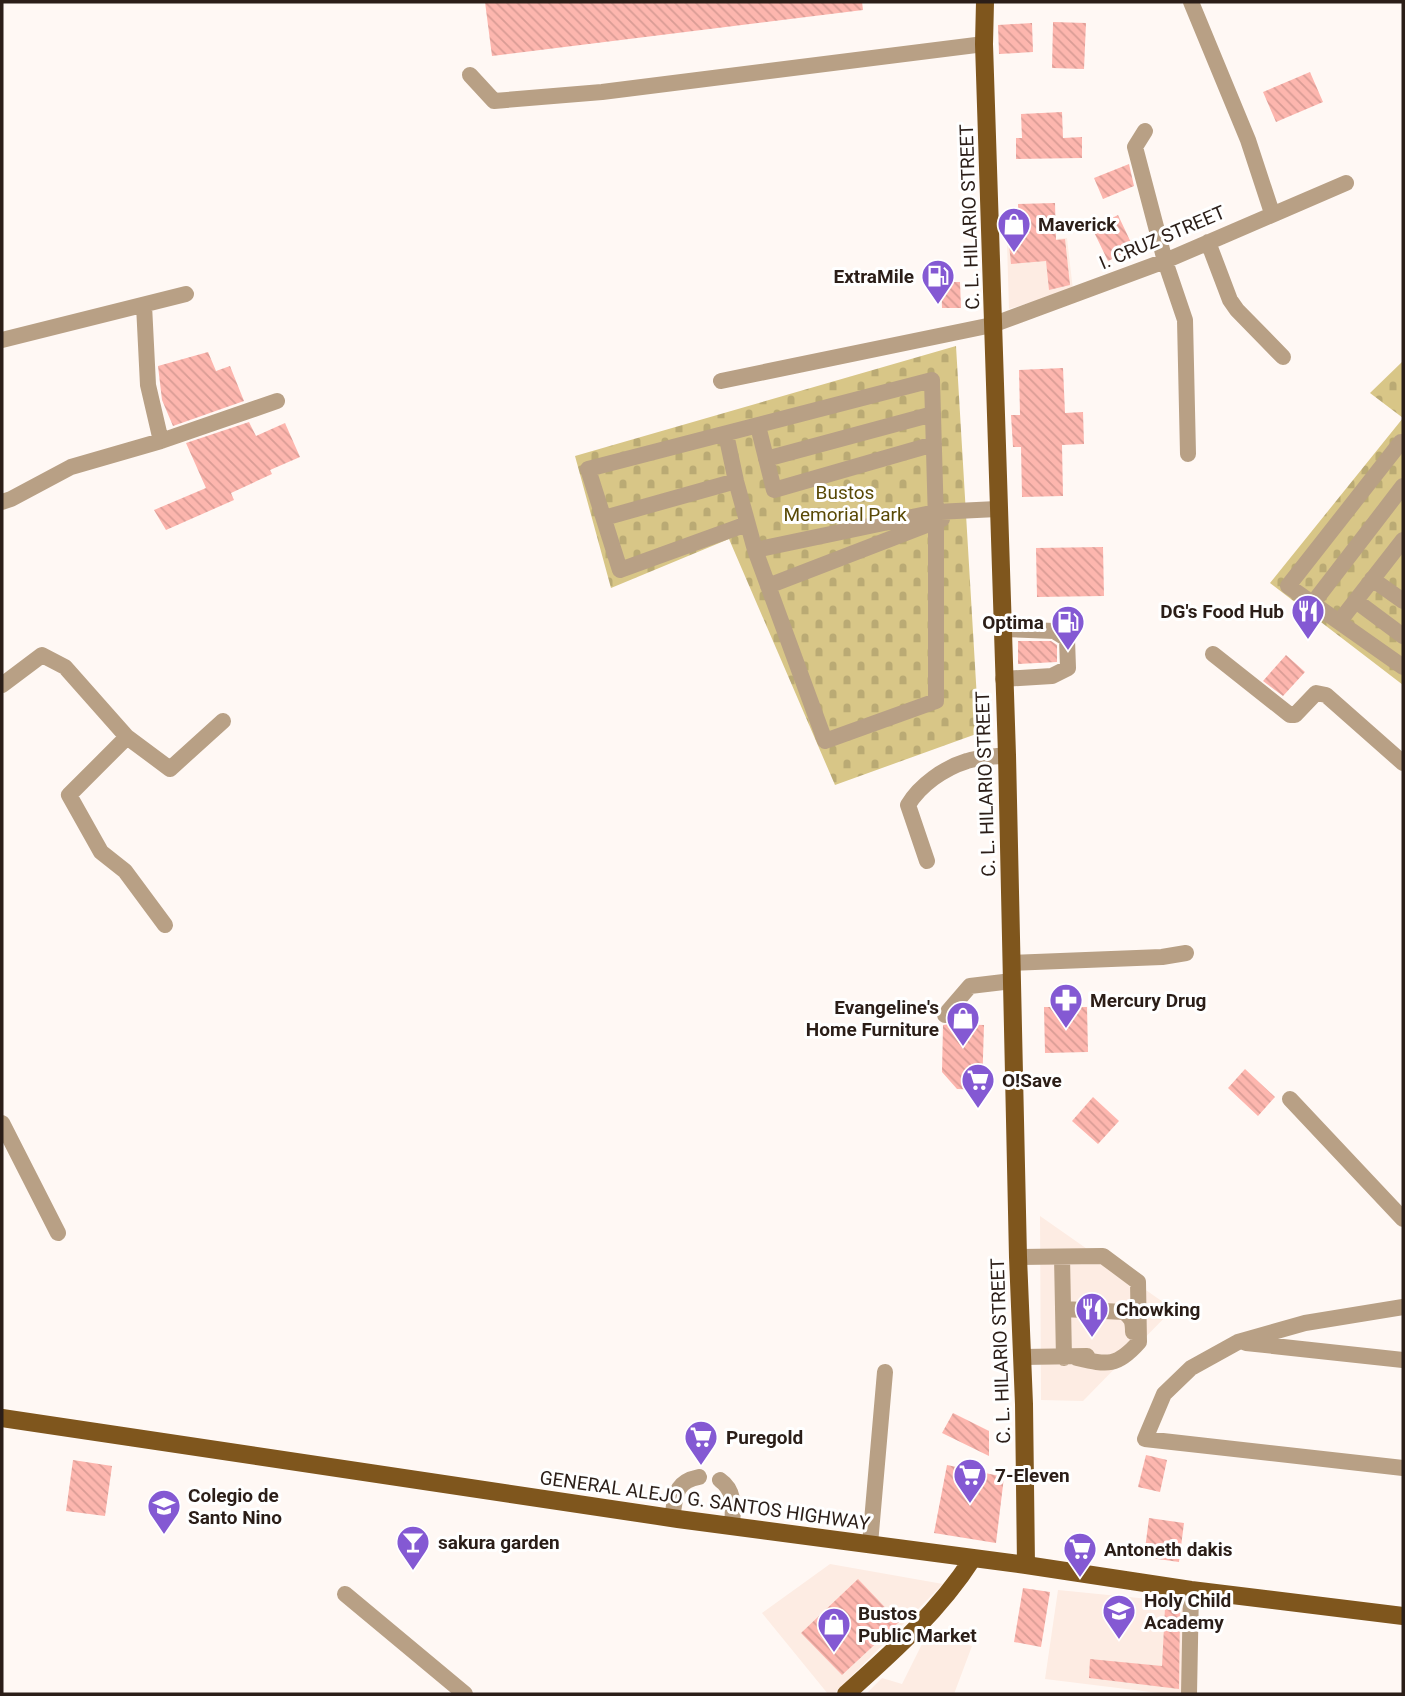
<svg xmlns="http://www.w3.org/2000/svg" width="1405" height="1696" viewBox="0 0 1405 1696" font-family="Roboto,sans-serif">
	<style>
		.built { fill: #fdece3 }
		.cemetery { fill: url(#cemetery-stones) }
		.building { fill: url(#building-back-hatch) }
		.lines { fill: none; stroke-linecap: round; stroke-linejoin: round }
		.minor { stroke: #b8a085; stroke-width: 16 }
		.major { stroke: #7f561d; stroke-width: 18 }
		.labels { text-anchor: middle; stroke-width: 6; stroke-linejoin: round; paint-order: stroke }
		.street-label { font-size: 19px; fill: #2b1e18; stroke: #fff }
		.poi-label { font-size: 19px; font-weight: bold; fill: #2b1e18; stroke: #fff; text-anchor: start }
		.park-label { font-size: 19px; fill: #594906; stroke: #fff }
	</style>
	<defs>
		<pattern id="cemetery-stones" width="16" height="16" patternUnits="userSpaceOnUse" patternTransform="scale(1.75)"><rect width="16" height="16" fill="#d8c687"/><path d="M2 7V4a2 2 0 0 1 4 0v3zM10 15v-3a2 2 0 0 1 4 0v3z" fill="#baaa74"/></pattern>
		<pattern id="building-back-hatch" width="6" height="6" patternUnits="userSpaceOnUse" patternTransform="scale(1.75)"><rect width="6" height="6" fill="#fdb6ae"/><path d="M-1 5l2 2M0 0l6 6M5-1l2 2" fill="none" stroke="#d99c95"/></pattern>
	</defs>
	<rect width="100%" height="100%" fill="#fff8f4"/>
	<!-- built -->
	<path class="built" d="M1067,238l6,52 -64,19 -2,-66z
		M1040,1216l133,93 -90,92 -42,-1z
		M830,1564l113,20 -109,110h-6l-66,-81z
		M1058,1590l131,13 -4,91h-18l-122,-15z
		M928,1632l44,14 -18,48h-88l16,-16 20,6z"/>
	<!-- cemetery -->
	<path class="cemetery" d="M956,346l23,387 -144,52 -106,-246 -118,49 -36,-132z
		M1403,361v324l-133,-102 133,-165 -33,-25z"/>
	<!-- building -->
	<path class="building" d="M485,2h377l1,8 -371,46z
		M1053,22l33,1 -2,46 -32,-1z
		M1032,23l1,29 -34,2 -1,-29z
		M1310,72l13,30 -47,20 -13,-30z
		M1062,112l1,26 19,-1v21l-66,1v-21h6l-1,-24z
		M1129,164l5,22 -31,13 -9,-21z
		M1055,203l1,37 9,-1 5,46 -21,5 -3,-29 -35,3 -2,-20 10,-1 -1,-39z
		M1118,215l16,34 -26,12 -16,-33z
		M941,282h19l1,26h-19z
		M208,352l8,19 14,-5 14,35 -71,25 -11,-26 -4,-34z
		M1063,368l2,45 18,-1 1,32 -22,1 1,51 -41,1 -1,-50h-8l-2,-32h9l-1,-45z
		M249,422l7,14 29,-13 15,34 -30,13 2,4 -41,19 3,7 -68,30 -12,-20 52,-22 -20,-45z
		M1103,547l1,49 -67,1 -1,-49z
		M1018,641h33l6,4v17l-39,2z
		M1286,655l19,17 -22,24 -20,-15z
		M1044,1007h43l1,45 -43,1z
		M950,1024l34,1 -2,65 -25,-1 -15,-17 1,-47z
		M1245,1069l30,28 -17,19 -30,-28z
		M1093,1097l26,24 -21,23 -26,-23z
		M953,1413l36,18v25l-47,-23z
		M1146,1455l21,5 -7,32 -22,-5z
		M73,1460l39,6 -7,50 -39,-5z
		M947,1465l57,12 -8,66 -62,-10z
		M1149,1518l35,5 -5,39 -35,-5z
		M858,1579l41,43 -57,53 -41,-42z
		M1023,1588l27,4 -9,55 -27,-5z
		M1165,1608l15,1 -1,80 -90,-11 1,-19 72,7z"/>
	<g class="lines">
		<!-- minor -->
		<path class="minor" d="M1191,2l57,138 24,73
			M470,75l24,26 108,-9 382,-48
			M1145,131l-10,16 30,114 20,59 3,134
			M1208,242l22,58 7,10 46,47
			M144,305l4,80 13,56
			M2,340l184,-46
			M721,381l271,-56 173,-64 181,-78
			M758,426l16,64 160,-46
			M726,434l10,47 19,69 70,191 111,-40v-180l-4,-141 -344,89 32,101 127,-46
			M1403,444l-2,-2 -113,144 115,81
			M766,459l167,-45
			M2,502l9,-3 60,-32 90,-26 116,-40
			M604,518l132,-37
			M755,550l181,-38 61,-3
			M1372,579l31,22
			M768,586l174,-67
			M1356,601l47,35
			M1313,603l90,-117
			M1339,622l64,-82
			M1002,629l52,2 13,8 1,29 -16,8 -49,3
			M1213,654l77,61h5l21,-22 10,2 77,68
			M2,685l40,-30 23,12 62,70 -58,58 32,57 24,19 40,54
			M127,737l43,32 53,-48
			M927,861l-19,-56c12,-20 36,-37 59,-44 12,-4 27,-4 40,-6
			M1012,963l150,-6 24,-4
			M945,1015l25,-29 42,-5
			M1290,1099l113,120
			M2,1123l56,110
			M1018,1257l85,-1 35,26 1,60c-22,25 -31,23 -62,16
			M1062,1257l2,101
			M1403,1307l-98,16 -67,19 -47,26 -27,26 -19,45 258,29
			M1063,1309l61,3c8,6 9,10 9,20
			M1246,1343l157,17
			M1022,1357l65,-1
			M720,1480c16,11 13,29 12,46
			M672,1518c4,-22 2,-36 27,-41
			M870,1544l15,-172
			M345,1594l120,100
			M1189,1694l2,-104"/>
		<!-- major -->
		<path class="major" d="M985,2l-1,42 23,711 11,502 6,147 2,161
			M2,1418l676,101 348,46 165,25 212,26
			M846,1694c47,-42 93,-83 127,-136"/>
	</g>
	<!-- icons -->
	<defs>
		<symbol id="shop-pin" viewBox="-11 -11 22 30"><path d="M0 17L-7.5 6A9.5 9.5 0 1 1 7.5 6Z" fill="#8459d3" stroke="#fff"/><path d="M-5-2.5h2.3a2.7 3.5 0 0 1 5.4 0H5L5.5 6h-11ZM-1.5-2.5h3a1.5 2.3 0 0 0-3 0Z" fill="#fff"/></symbol>
		<symbol id="fuel-pin" viewBox="-11 -11 22 30"><path d="M0 17L-7.5 6A9.5 9.5 0 1 1 7.5 6Z" fill="#8459d3" stroke="#fff"/><path d="M-5.5-6h7V0h2V4h1.3V-2.5L3-4.5l.8-.8L6-3V5H2.5V1h-1V6h-7ZM-4.2-4.7v3.2H.2V-4.7Z" fill="#fff"/></symbol>
		<symbol id="restaurant-pin" viewBox="-11 -11 22 30"><path d="M0 17L-7.5 6A9.5 9.5 0 1 1 7.5 6Z" fill="#8459d3" stroke="#fff"/><path d="M-5-6h1v4h1v-4h1v4h1v-4h1v5L-1.5 .5V6h-2V.5L-5-1ZM5-6V6H3V1.5H1.5Q1.5-4 5-6Z" fill="#fff"/></symbol>
		<symbol id="pharmacy-pin" viewBox="-11 -11 22 30"><path d="M0 17L-7.5 6A9.5 9.5 0 1 1 7.5 6Z" fill="#8459d3" stroke="#fff"/><path d="M-2-6h4v4h4v4h-4v4h-4v-4h-4v-4h4Z" fill="#fff"/></symbol>
		<symbol id="supermarket-pin" viewBox="-11 -11 22 30"><path d="M0 17L-7.5 6A9.5 9.5 0 1 1 7.5 6Z" fill="#8459d3" stroke="#fff"/><path d="M-6-5.5h2.5l.6 2H6L4.5 2H-2.5L-4.4-4H-6ZM-1.5 3.2a1.3 1.3 0 1 0 .1 0ZM3 3.2a1.3 1.3 0 1 0 .1 0Z" fill="#fff"/></symbol>
		<symbol id="school-pin" viewBox="-11 -11 22 30"><path d="M0 17L-7.5 6A9.5 9.5 0 1 1 7.5 6Z" fill="#8459d3" stroke="#fff"/><path d="M0-5L7-2L0 1L-7-2ZM-4 1L0 2.5L4 1V4Q0 6-4 4Z" fill="#fff"/></symbol>
		<symbol id="bar-pin" viewBox="-11 -11 22 30"><path d="M0 17L-7.5 6A9.5 9.5 0 1 1 7.5 6Z" fill="#8459d3" stroke="#fff"/><path d="M-6-5H6L.8 .8V4.5H3.5V6h-7V4.5H-.8V.8Z" fill="#fff"/></symbol>
	</defs>
	<g fill-rule="evenodd">
		<use href="#shop-pin" x="995" y="205" width="38" height="52"/>
		<use href="#fuel-pin" x="919" y="257" width="38" height="52"/>
		<use href="#restaurant-pin" x="1289" y="592" width="38" height="52"/>
		<use href="#fuel-pin" x="1049" y="603" width="38" height="52"/>
		<use href="#pharmacy-pin" x="1047" y="981" width="38" height="52"/>
		<use href="#shop-pin" x="944" y="999" width="38" height="52"/>
		<use href="#supermarket-pin" x="959" y="1061" width="38" height="52"/>
		<use href="#restaurant-pin" x="1073" y="1290" width="38" height="52"/>
		<use href="#supermarket-pin" x="682" y="1418" width="38" height="52"/>
		<use href="#supermarket-pin" x="951" y="1456" width="38" height="52"/>
		<use href="#school-pin" x="145" y="1487" width="38" height="52"/>
		<use href="#bar-pin" x="394" y="1523" width="38" height="52"/>
		<use href="#supermarket-pin" x="1061" y="1530" width="38" height="52"/>
		<use href="#school-pin" x="1100" y="1592" width="38" height="52"/>
		<use href="#shop-pin" x="815" y="1605" width="38" height="52"/>
	</g>
	<g class="labels">
		<!-- street labels -->
		<g class="street-label">
			<text transform="translate(969 217) rotate(-92)" y="7">C. L. HILARIO STREET</text>
			<text transform="translate(1162 237) rotate(-23)" y="7">I. CRUZ STREET</text>
			<text transform="translate(985 784) rotate(-92)" y="7">C. L. HILARIO STREET</text>
			<text transform="translate(1000 1351) rotate(-92)" y="7">C. L. HILARIO STREET</text>
			<text transform="translate(705 1500) rotate(8)" y="7">GENERAL ALEJO G. SANTOS HIGHWAY</text>
		</g>
		<!-- poi labels -->
		<g class="poi-label">
			<text x="1038" y="231">Maverick</text>
			<text x="914" y="283" text-anchor="end">ExtraMile</text>
			<text x="1284" y="618" text-anchor="end">DG's Food Hub</text>
			<text x="1044" y="629" text-anchor="end">Optima</text>
			<text x="1090" y="1007">Mercury Drug</text>
			<text x="939" y="1014" text-anchor="end">Evangeline's<tspan x="939" dy="22">Home Furniture</tspan></text>
			<text x="1002" y="1087">O!Save</text>
			<text x="1116" y="1316">Chowking</text>
			<text x="726" y="1444">Puregold</text>
			<text x="995" y="1482">7-Eleven</text>
			<text x="188" y="1502">Colegio de<tspan x="188" dy="22">Santo Nino</tspan></text>
			<text x="438" y="1549">sakura garden</text>
			<text x="1104" y="1556">Antoneth dakis</text>
			<text x="1144" y="1607">Holy Child<tspan x="1144" dy="22">Academy</tspan></text>
			<text x="858" y="1620">Bustos<tspan x="858" dy="22">Public Market</tspan></text>
		</g>
		<!-- park labels -->
		<g class="park-label">
			<text x="845" y="499">Bustos<tspan x="845" dy="22">Memorial Park</tspan></text>
		</g>
	</g>
	<!-- border -->
	<rect width="1405" height="1696" fill="none" stroke="#2b1e18" stroke-width="7"/>
</svg>
